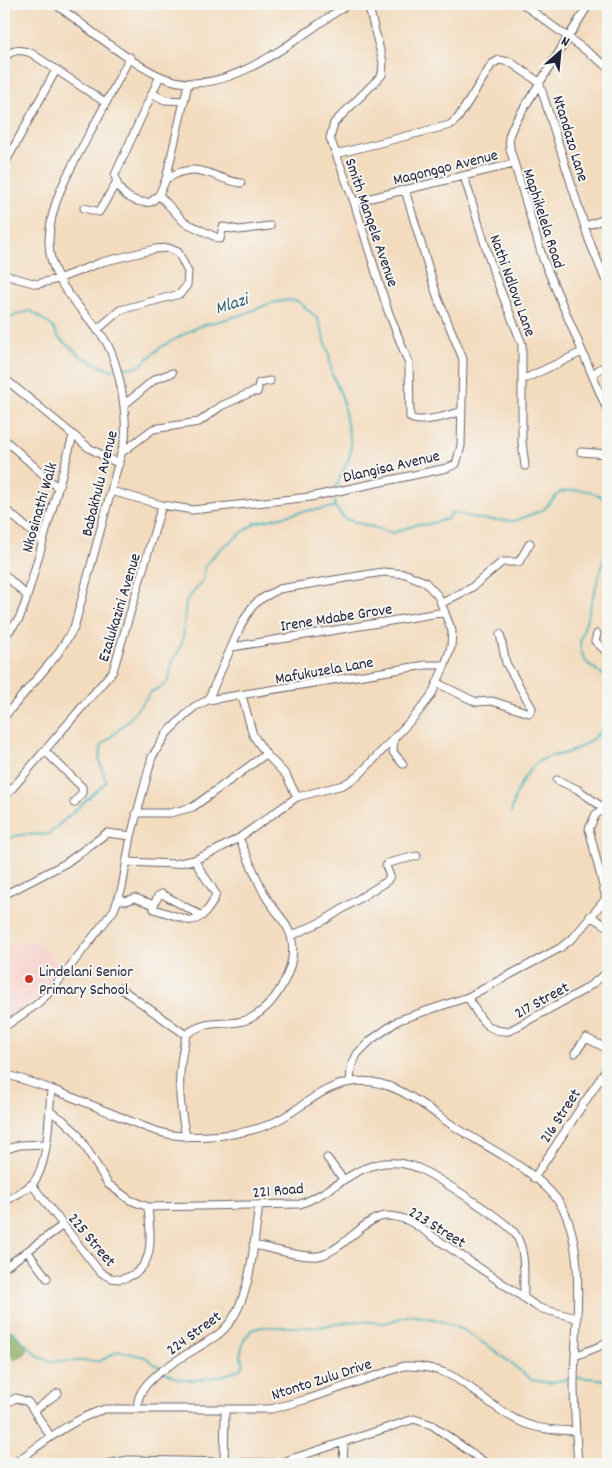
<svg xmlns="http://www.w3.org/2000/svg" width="612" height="1468" viewBox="0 0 612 1468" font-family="Dekko,sans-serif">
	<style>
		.built { fill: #f7d0cb }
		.forest { fill: #8aaa5e; stroke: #56664c }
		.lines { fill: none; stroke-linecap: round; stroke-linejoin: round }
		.stream { stroke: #42b2b8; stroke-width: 2 }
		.minor-casing { stroke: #6b6369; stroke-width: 9 }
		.minor { stroke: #fff; stroke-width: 7 }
		.poi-dot { fill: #c8321e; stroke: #f6f6f2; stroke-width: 2 }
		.labels { text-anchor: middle; stroke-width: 4; stroke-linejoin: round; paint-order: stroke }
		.street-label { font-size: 16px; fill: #22223b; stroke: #f6f6f2 }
		.poi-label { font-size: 16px; fill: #22223b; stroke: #f6f6f2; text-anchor: start }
		.water-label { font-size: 18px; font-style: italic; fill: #2f5c6d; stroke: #f6f6f2 }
	</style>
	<rect width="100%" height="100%" fill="#f6f6f2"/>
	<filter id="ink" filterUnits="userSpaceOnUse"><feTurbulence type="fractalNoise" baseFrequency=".02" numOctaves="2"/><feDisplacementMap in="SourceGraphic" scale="10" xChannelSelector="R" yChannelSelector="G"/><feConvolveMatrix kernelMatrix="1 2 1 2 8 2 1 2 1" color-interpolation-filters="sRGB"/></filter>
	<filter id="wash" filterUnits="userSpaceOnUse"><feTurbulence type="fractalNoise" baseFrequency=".0096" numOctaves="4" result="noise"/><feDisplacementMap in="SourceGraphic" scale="20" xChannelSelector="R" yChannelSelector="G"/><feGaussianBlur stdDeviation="1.12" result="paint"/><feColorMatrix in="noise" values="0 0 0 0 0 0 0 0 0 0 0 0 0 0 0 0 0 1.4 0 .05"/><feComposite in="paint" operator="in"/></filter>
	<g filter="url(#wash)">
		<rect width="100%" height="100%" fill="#f3dbbe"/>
		<!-- built -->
		<path class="built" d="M30,939l6,2 25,28 -10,14 -23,21 -24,14v-67z"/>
		<!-- forest -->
		<path class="forest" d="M4,1328l7,2 15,16v7l-11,7 -11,-11z"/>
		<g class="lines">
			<!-- stream -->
			<path class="stream" d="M4,322l14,-8 13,-3 21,15 6,11 24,20 27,13 5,-1
				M119,368l19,-1 23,-20 36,-20 47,-13 27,-11 19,-3 9,2 19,17 11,35 3,20 10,23 9,48 -1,11 -15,33
				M335,501v6l10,12 48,14 25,-9 7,1 22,-6 6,-7 25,7 36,2 29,-11 17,-18c20,-3 32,-4 48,10
				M608,545l-28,97c1,22 12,25 28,36
				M511,813c4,-20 11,-38 27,-51 7,-6 16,-6 25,-8 15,-3 35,-18 45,-30
				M4,843c11,-12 29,-7 45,-9l57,-52 -7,-23 3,-14 26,-24 23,-29 11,-5 7,-8 4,-20 5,-6 5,-14 3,-38 17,-21 2,-14 14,-16 36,-27 51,-12 29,-4
				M4,1328l8,3 27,26 10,4h51l19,-10 26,6 17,12
				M165,1372c5,3 9,6 15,7 13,3 58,-3 64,-15l-4,-8 4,-17 8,-9 10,-3h56l38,-6 29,2 25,-8 29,5 26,11 29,19 38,30 17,3 22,-5
				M576,1377l32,3
				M608,1393v9"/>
		</g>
	</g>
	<g filter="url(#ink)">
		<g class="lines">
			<defs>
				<path id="minor" d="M55,4c31,22 74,59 107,73 64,27 135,-42 187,-73
					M368,4l15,58 -1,13 -48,48 -4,15 24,64 33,106 22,56 1,53c8,8 39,-2 50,-5
					M523,4l85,63
					M589,4l-75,120 -5,12 1,13 33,110 65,153
					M4,59c7,-10 15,-10 27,-6l75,50
					M160,76l-45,99c2,19 19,29 36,27l8,-7 7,-16 22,-95
					M153,94l12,6 19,1
					M336,154l114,-29 8,-7 34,-54 7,-4 11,2 29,20 50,158 19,46
					M4,165l52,-95
					M464,176l30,98 28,70v98l3,24
					M166,179c34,-20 43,-1 75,4
					M159,195l25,27 36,17 3,-12 16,3 31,-4
					M354,202l159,-38
					M84,208l15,4 17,-29
					M585,226l23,-8
					M4,275l33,9 21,-5 44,-17 53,-13 13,-1 10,4 10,20 -1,13 -7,9 -60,16 -23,20
					M592,374l16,-10
					M4,378l85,70 30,16
					M522,380l60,-28
					M124,405l31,-26 17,-6
					M4,439l53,48
					M581,452l27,2
					M121,453l32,-24 46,-7 22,-16 31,-14h5l2,-9 11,-2
					M111,491l51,14 31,5 117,-13 137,-29 9,-4 5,-18 2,-87 -26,-63 -32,-106
					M4,508l38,33
					M4,574l23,22
					M442,603l29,-15 31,-26h17l11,-19
					M597,634l-2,7 13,12
					M4,637l15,-18 6,-15 48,-168
					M232,647l213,-35
					M437,683l39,19 16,-1 37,12 3,-5 -26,-45 -6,-29
					M242,696l11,39 13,19 20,21 11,22
					M208,700l218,-35h19
					M4,717l52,-61 18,-28 51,-189c2,-28 -6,-79 -22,-102 -22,-31 -55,-56 -54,-97 1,-38 21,-70 38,-102 15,-27 29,-54 43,-81
					M394,738l-1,14 10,12
					M45,751l37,36v6l-8,10
					M557,780l20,9 28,20
					M4,798l109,-127 49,-166
					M136,813h34l23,-6 73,-53
					M4,895l62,-32 41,-30 24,3
					M606,898l-17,-69 7,-15 12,-6
					M118,899l8,2 9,-3 19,7
					M154,905v4l34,11c13,2 24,-14 28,-26l-22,-34
					M154,905l4,-9 4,-2 40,22
					M590,916l18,11
					M291,936l34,-16 62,-39 3,-5 -4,-10 2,-3 29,-7
					M120,988l66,47
					M468,997c10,18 17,36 41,34l75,-41 24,-18
					M4,1027l32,-22 15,-14 63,-81 8,-22 9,-52 21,-79 15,-24 27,-26 14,-7 34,-77 10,-16 7,-7 20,-11 104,-17 23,2 19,8 13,14 14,35 -1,16 -6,18 -14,31 -16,20 -57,60 -15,9 -46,12 -58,41 -24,13 -21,9 -20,4 -48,-2
					M575,1053l11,-15 22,11
					M4,1074c38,10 75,26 112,41 22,9 43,20 67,21 31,2 72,-2 99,-18 23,-13 43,-33 70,-36 40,-6 73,25 103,45 32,20 78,42 101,71 33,42 19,131 18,182 0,28 2,56 4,84
					M350,1082l1,-14 6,-14 14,-14 28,-20 69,-23 92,-49 14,-11 34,-41
					M49,1111l13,8 15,14 31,51 22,16 18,7 152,-3c31,-10 51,-37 85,-41 11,-1 23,1 33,5 17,8 90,53 98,67 11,18 7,43 8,63
					M186,1137c-8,-39 -9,-63 0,-102 23,-19 43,-6 65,-17 25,-13 48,-53 40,-82 -4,-14 -17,-26 -25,-39 -10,-19 -18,-39 -27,-59
					M4,1150l16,-5 25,-1
					M327,1158l16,21
					M534,1178l74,-111
					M32,1185l67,86c9,7 18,11 29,6 29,-11 22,-45 20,-70
					M4,1203c7,-6 23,-14 29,-20 16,-19 16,-69 18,-94
					M253,1245c18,3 48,13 65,11 8,-1 15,-6 21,-10 29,-21 37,-41 74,-23l126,85 37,10
					M27,1251l20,27
					M4,1268l59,-43
					M575,1356l23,-9 10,-6
					M4,1404l12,-6 12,4 23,35
					M138,1409c-6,-32 60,-58 82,-76 32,-27 33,-88 39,-128
					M35,1410l23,-17
					M224,1463l1,-52
					M13,1464c29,-20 58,-45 92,-55h166l37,-10 96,-33c57,-2 71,34 115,55 18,9 38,9 57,10
					M106,1464l22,-4 151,3 135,-44 18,6 55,39
					M343,1464l1,-22"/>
			</defs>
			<!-- minor casing -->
			<use href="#minor" class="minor-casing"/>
			<!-- minor -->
			<use href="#minor" class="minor"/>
		</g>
	</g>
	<!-- markers -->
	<circle class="poi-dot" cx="29" cy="979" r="5"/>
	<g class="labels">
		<!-- street labels -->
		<g class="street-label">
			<text transform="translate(572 138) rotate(73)" y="6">Ntandazo Lane</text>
			<text transform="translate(445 166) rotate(-14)" y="6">Maqongqo Avenue</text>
			<text transform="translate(545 218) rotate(72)" y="6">Maphikelela Road</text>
			<text transform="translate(373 222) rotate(71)" y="6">Smith Manqele Avenue</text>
			<text transform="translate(514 285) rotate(70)" y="6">Nathi Ndlovu Lane</text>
			<text transform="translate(391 465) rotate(-13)" y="6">Dlangisa Avenue</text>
			<text transform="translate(98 483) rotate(-76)" y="6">Babakhulu Avenue</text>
			<text transform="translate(38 507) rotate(-74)" y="6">Nkosinathi Walk</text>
			<text transform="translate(118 607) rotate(-73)" y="6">Ezalukazini Avenue</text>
			<text transform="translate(336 616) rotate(-9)" y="6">Irene Mdabe Grove</text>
			<text transform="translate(324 669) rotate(-10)" y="6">Mafukuzela Lane</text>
			<text transform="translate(541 999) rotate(-29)" y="6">217 Street</text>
			<text transform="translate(559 1115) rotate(-57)" y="6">216 Street</text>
			<text transform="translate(278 1189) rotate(-5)" y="6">221 Road</text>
			<text transform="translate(438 1226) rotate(32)" y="6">223 Street</text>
			<text transform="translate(93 1239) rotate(50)" y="6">225 Street</text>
			<text transform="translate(193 1332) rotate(-36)" y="6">224 Street</text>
			<text transform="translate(321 1378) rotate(-18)" y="6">Ntonto Zulu Drive</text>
		</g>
		<!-- poi labels -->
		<g class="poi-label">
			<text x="39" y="976">Lindelani Senior<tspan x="39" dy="18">Primary School</tspan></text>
		</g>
		<!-- water labels -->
		<g class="water-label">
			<text transform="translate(231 303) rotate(-18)" y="6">Mlazi</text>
		</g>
	</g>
	<!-- margin -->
	<rect width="612" height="1468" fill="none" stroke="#f6f6f2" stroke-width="20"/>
	<!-- north arrow -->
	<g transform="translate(560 52) rotate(27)" stroke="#f6f6f2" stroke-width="4" paint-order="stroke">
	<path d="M0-4L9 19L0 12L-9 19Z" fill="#22223b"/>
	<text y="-8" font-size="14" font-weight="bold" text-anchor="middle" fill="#22223b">N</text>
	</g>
</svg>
